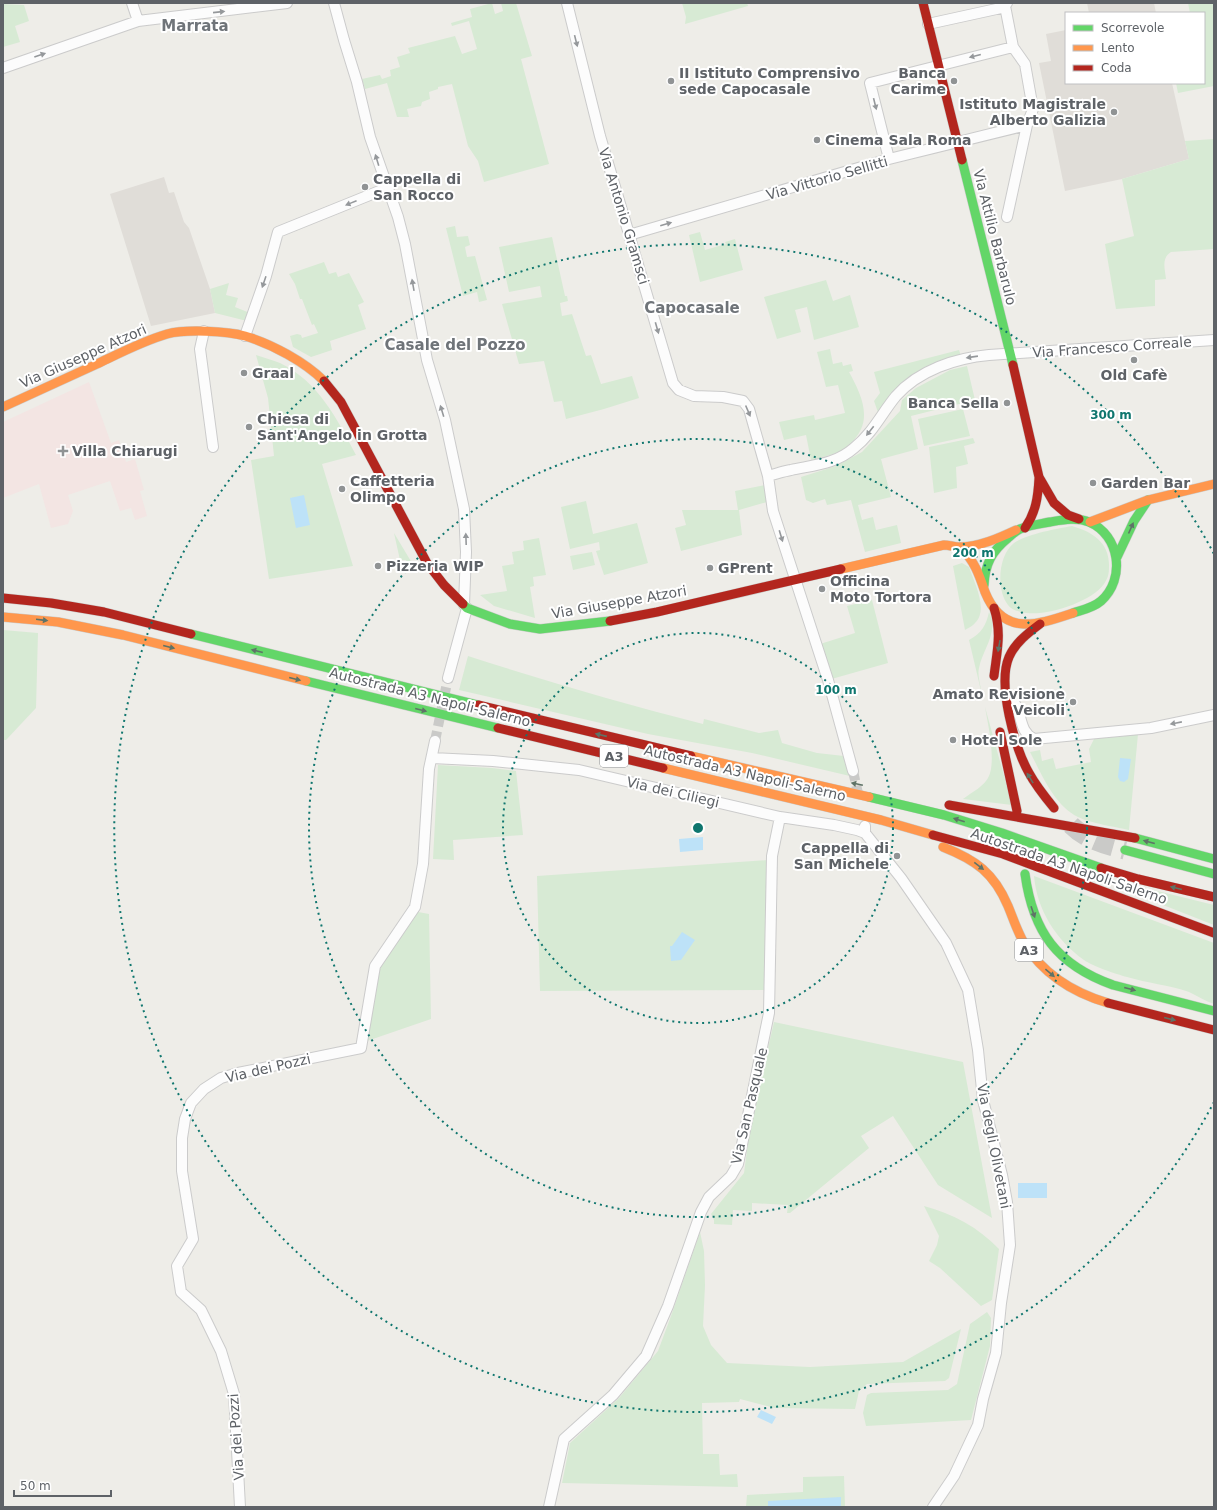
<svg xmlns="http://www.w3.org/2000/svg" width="1217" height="1510" viewBox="0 0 1217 1510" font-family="'DejaVu Sans',sans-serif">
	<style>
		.education { fill: #e0ddd8 }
		.medical { fill: #f3e5e3 }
		.green { fill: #d7ead4 }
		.water { fill: #bde2f8 }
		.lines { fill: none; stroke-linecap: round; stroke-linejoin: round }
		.street-tunnel { stroke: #cacac8; stroke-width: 10; stroke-dasharray: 10 5; stroke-linecap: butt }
		.highway-tunnel { stroke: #cacac8; stroke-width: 19; stroke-dasharray: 19 10; stroke-linecap: butt }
		.street-casing { stroke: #cbcbcb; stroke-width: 12 }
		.fast-casing { stroke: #cbcbca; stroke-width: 10 }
		.slow-casing { stroke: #cbcbca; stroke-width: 10 }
		.jam-casing { stroke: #cbcbca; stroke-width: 10 }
		.street { stroke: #fcfcfc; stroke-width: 10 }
		.fast { stroke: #63d668; stroke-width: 9 }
		.slow { stroke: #ff974d; stroke-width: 9 }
		.jam { stroke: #b3261e; stroke-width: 9 }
		.oneway { fill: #95989b }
		.oneway2 { fill: #5f7367 }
		.ring { fill: none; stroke: #0f766e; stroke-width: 2; stroke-dasharray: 2 4 }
		.poi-dot { fill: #909394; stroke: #fff; stroke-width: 1.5 }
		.labels { text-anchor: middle; stroke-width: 4; stroke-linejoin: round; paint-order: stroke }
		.shield { fill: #fff; stroke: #8e9195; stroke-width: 1 }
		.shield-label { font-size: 13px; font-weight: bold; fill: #5e6267 }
		.poi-label { font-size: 14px; font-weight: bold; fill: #5e6267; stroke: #fff; text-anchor: start }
		.street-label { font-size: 14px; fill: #5e6267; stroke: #fff }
		.neighbourhood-label { font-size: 15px; font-weight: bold; fill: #6f7479; stroke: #fff }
		.centre { fill: #0f766e; stroke: #fff; stroke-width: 2 }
		.ring-label { font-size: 12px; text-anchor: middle; font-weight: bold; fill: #0f766e; stroke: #fff; stroke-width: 4; stroke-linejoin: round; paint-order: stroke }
	</style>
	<rect width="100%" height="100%" fill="#eeede8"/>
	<!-- education -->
	<path class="education" d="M1087,3h67l2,10h-67z
		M1066,30v53h106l17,76 -67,20 -57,12 -26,-128 12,-2 -5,-27z
		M164,177l5,16 5,-1 10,30 5,6 21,61 5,24 -64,13 -41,-132z"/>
	<!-- medical -->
	<path class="medical" d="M89,382l22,61 8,-3 7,22 9,-3 9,31 -4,1 7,25 -12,4 -4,-12 -11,3 -10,-30 -42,14 5,16 -5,13 -17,4 -12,-44 -36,14v-76z"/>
	<!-- green -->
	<path class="green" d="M492,3l3,11 8,-3 -2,-8h15l16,53 -11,3 28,105 -65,18 -6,-21 -10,-15 -16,-62 -14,3v2l-9,3 1,7 -8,3 -1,4 -14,3 2,8h-12l-10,-34 -22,6 -3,-10 18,-4 2,4 9,-3 -1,-6 10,-3 -3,-10 13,-4 -2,-5 47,-12 7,18 15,-5 -8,-28 -17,5 -1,-3 21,-6 -2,-8z
		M682,3h65l1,3 -63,18 1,-7z
		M1188,3h26v83l-36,7 -2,-10h28v-70h-14z
		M3,4l21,1 5,16 -14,5 5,16 -17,5z
		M1214,139v110l-43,3c-10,6 -6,17 -5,27l-11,1v26l-39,3 -11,-65 29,-8 -12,-57 67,-20 -4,-18z
		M455,226l2,11 11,-1 2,9 -5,2 2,10 8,-1 12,44 -8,2 -2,-10 -14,4 -17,-68z
		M700,232l5,18 21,-6 -1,-2 10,-3 8,31 -43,12 -11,-47z
		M552,237l13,59h2l1,5 -8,2 2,13 10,-2 14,42 5,-1 10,29 31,-8 7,22 -35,11 -38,10 -4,-18 -8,1 -10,-41 -25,3 -17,-60 40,-7 -2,-11 -31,6 -10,-45z
		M324,262l5,12 7,-2 2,5 11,-4 15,29 -6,3 8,24 -36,12 2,9 -21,7 -18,-10 -3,-11 7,-2 4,1 1,3 16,-5 -4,-9 -2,1 -10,-26h-2l-5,-15 -6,-10z
		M826,280l7,21 17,-6 9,32 -45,13 -7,-33 -12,3 6,22 -24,7 -13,-42z
		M229,283l-3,12 12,3 -3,9 15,6 -3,8 -32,-8 -5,-24z
		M830,349l3,15 9,-2 1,4 8,-2 2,7 -4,1c11,20 23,44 8,64 -4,6 -9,11 -16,15 -9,4 -20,6 -30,9l-5,-25 -22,5 -5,-18 35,-7 1,5 30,-7 -7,-28 -12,2 -9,-35z
		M959,350l3,9 -50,22 -32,37 -6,-17 6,-8 -6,-21z
		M256,355c8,3 17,5 24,8 39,19 57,56 76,92l-34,9 31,102 -84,13 -18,-119 23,-4 -6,-58z
		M967,366l8,34 -64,16 7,33 -37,10 10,38 -33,8 4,15 11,-3 3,13 21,-5 4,18 -36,9 -14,-52 -24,5 -2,-6 -12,4 -7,-3 -5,-23 35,-11 26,-14 38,-41 2,-11 14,-12 34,-18z
		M963,409l7,27 -46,10 -6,-27z
		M973,438l2,5 -11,3 4,18 -12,3 1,21 -23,5 -5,-46z
		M765,485l2,17 -28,8 3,25 -61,16 -6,-23 11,-3 -4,-15h56l-3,-19z
		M586,501l7,33 44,-11 11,40 -44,12 -8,-24 4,-1 -1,-8 -29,7 -9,-42z
		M1072,526c21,6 38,17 37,41 0,7 -1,11 -5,17 -14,19 -61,34 -83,28 -5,-1 -10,-3 -13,-7 -12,-15 -10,-50 6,-62 13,-9 42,-14 58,-17z
		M394,533l21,35 -6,2 -3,-10h-6z
		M539,538l7,37 -13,2 1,9 -4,1 5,31 -41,-12 -14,-11 27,-4 -5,-25 12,-2 -2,-12 12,-2 -1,-9z
		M592,552l3,13 -22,5 -3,-14z
		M962,563l7,4c5,15 20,43 6,56 -2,3 -7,5 -10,7l-12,-64z
		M872,600l16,63 -60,17 -11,-35 38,-12 -8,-27z
		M989,612c10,21 -6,36 -10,56 -2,7 2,19 3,27l-13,-55c13,-7 17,-15 20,-28z
		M3,630l35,3 -2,75 -30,32h-3z
		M468,656c78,25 156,48 235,68l1,-5 55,14 19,-3 4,13 35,10 27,3 6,20 -98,-23 -104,-19 -189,-44z
		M985,707l27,98 -49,-6c9,-7 22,-13 26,-23 7,-16 -1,-52 -4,-69z
		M1138,734l-9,96c-13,-3 -39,-7 -51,-13 -24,-12 -36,-42 -48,-65l10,-2 2,11 11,-3 3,11 35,-7 -2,-13 5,-10z
		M438,765l54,3 24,3 7,64 -70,5 1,20 -21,-1z
		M768,860l-4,130 -224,1 -3,-115z
		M1034,876l180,67v61c-9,-3 -16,-8 -25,-12 -20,-7 -42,-9 -62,-15 -11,-3 -35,-11 -43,-17 -28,-20 -47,-50 -50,-84z
		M1133,885l81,20v20l-84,-33z
		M418,912l11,2 2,105 -64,22 12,-73z
		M774,1022l189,40 29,156 -54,-33 -45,-69 -32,20 8,12 -79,65h-3l1,-8 -36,-2v8l-19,-1 -1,15 -18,-1v-4l-3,-6 33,-41 6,-46z
		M924,1206c29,8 54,21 75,43l-7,51 -11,6 -41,-38 -11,-7 8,-16 2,-9z
		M700,1232l4,19 1,34 -2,41 8,19 16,18 83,4 93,-5 58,-33 -12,49 -4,3 -78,3 -8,7 -4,18 -80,-1 -35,-9 -1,3 -37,1 1,51h16l1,21 17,-1 1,13 -176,-4 8,-40 49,-45 39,-47 13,-35z
		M987,1312l4,6 -1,28 -19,74 -105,6 -3,-13 4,-18 4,-2 77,-3 9,-6 13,-60z
		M844,1476l1,31h-99l1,-12 56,-3v-15z"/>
	<!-- water -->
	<path class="water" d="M304,495l6,30 -14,3 -6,-30z
		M1120,758l11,1 -3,20 -4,3 -4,-1 -2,-4z
		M703,837v13l-23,2 -1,-13z
		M682,932l13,8 -14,20 -10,1 -1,-15h2z
		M1018,1183h29v15h-29z
		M761,1410l15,7 -4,7 -15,-7z
		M841,1497v10h-73v-6z"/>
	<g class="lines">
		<!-- street-tunnel -->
		<path class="street-tunnel" d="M435,741l13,-63
			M853,771l6,27"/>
		<!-- highway-tunnel -->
		<path class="highway-tunnel" d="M1071,825c15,15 34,20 54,25"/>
		<defs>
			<path id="street" d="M132,3l6,18
				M334,3l10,37 13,42 13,55 28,80 7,27 22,116 18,60 19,89 2,43 -2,53
				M567,3l33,133 73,247 6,7 15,6 29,1 20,4 6,8 19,67 5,35 55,169 25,91
				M928,24l73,-16
				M3,68l135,-47 149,-18
				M889,159l-19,-76 143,-36
				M1007,217l20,-92 6,-16 -8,-45 -12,-17 -8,-41 2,-3
				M629,235l260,-76 138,-34
				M204,331l-4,18 13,98
				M245,336l21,-60 12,-44 109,-44
				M768,476c8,-2 16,-5 23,-6 23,-5 45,-6 63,-22 18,-14 28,-35 42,-52 23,-26 60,-38 93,-41l225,-15
				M448,678l19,-70
				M1013,701c10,12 5,30 21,38l117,-11 63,-13
				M432,758l61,3 86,9 201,47 54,8 23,5 8,3
				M865,826v7l36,45 45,65 22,47 10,60 5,50 19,75 5,27 3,43 -9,58 -5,50 -13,46 -5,26 -24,51 -21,31
				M240,1507l-6,-113 -13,-43 -20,-41 -20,-18 -4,-26 16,-27 -11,-68v-33l3,-19 6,-16 13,-14 17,-11 17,-5 123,-25 14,-82 40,-59 8,-43 6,-95 6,-28
				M549,1507l15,-68 49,-44 33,-39 22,-50 33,-94 8,-15 22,-21 7,-12 31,-151 3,-157 8,-39"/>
			<path id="fast" d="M962,160l51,205
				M1117,557l17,-36 14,-21
				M984,585c1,-21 8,-34 24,-47 4,-3 7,-7 12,-9 10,-4 20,-5 30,-7 12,-2 27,-5 39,0 31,13 37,57 12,79 -8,7 -19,9 -28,12
				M463,604l4,4 43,16 30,5 70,-8
				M191,634l287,71
				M306,681l192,47
				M869,797l75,18 58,18 99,35
				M1135,838l79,21
				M1125,850l89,24
				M1025,874c8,58 32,91 88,111l101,26"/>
			<path id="slow" d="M3,407c31,-14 63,-29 94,-43 23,-11 46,-23 70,-30 18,-5 60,-3 78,2 27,8 60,26 79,45
				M1090,522l58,-22 66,-16
				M960,547c14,13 19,27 25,45 18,45 52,33 88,21
				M841,569l103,-24c5,0 10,2 15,2 20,0 40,-9 57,-17
				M3,617l55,5 65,13 183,46
				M691,756l178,41
				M663,768l218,52 52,15
				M943,847c33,13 51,26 65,59 5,12 9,25 16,37 19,31 50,50 84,60"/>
			<path id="jam" d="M923,3l39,157
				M1013,365l26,112 15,26 14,12 11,4
				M324,381l17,21 86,161 17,22 19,19
				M1025,528c11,-16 13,-31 14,-50
				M3,598l48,5 53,9 87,22
				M994,608c8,25 3,43 0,68
				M610,621l47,-9 184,-43
				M1040,624c-12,9 -25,19 -31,33 -12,28 6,91 20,116 7,13 16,24 25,35
				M478,705l213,51
				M498,728l165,40
				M1000,732l17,79
				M949,805l186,33
				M933,835l70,19 211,79
				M1101,868l37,11 76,18
				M1108,1003l106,27"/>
		</defs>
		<!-- street casing -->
		<use href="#street" class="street-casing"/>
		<!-- fast casing -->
		<use href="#fast" class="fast-casing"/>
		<!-- slow casing -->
		<use href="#slow" class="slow-casing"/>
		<!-- jam casing -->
		<use href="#jam" class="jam-casing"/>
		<!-- street -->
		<use href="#street" class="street"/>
		<!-- fast -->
		<use href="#fast" class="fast"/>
		<!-- slow -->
		<use href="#slow" class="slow"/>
		<!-- jam -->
		<use href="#jam" class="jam"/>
	</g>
	<!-- one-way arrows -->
	<defs><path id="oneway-solid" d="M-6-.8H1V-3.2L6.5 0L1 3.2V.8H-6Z"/></defs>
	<g class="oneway">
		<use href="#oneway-solid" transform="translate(219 12) rotate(-6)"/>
		<use href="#oneway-solid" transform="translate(576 41) rotate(76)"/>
		<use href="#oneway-solid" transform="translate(40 55) rotate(-19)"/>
		<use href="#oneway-solid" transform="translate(975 56) rotate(166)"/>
		<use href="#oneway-solid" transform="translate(875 104) rotate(76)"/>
		<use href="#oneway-solid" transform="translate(377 160) rotate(-107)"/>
		<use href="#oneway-solid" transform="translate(351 203) rotate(158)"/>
		<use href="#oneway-solid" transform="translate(666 224) rotate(-16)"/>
		<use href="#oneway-solid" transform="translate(264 282) rotate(109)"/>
		<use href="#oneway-solid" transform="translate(413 285) rotate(-100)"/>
		<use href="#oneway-solid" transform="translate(657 328) rotate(74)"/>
		<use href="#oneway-solid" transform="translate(972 357) rotate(172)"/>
		<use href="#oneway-solid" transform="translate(442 411) rotate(-107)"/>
		<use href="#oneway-solid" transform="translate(748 411) rotate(67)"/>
		<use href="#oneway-solid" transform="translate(870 431) rotate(128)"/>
		<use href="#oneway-solid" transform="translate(781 536) rotate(73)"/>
		<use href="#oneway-solid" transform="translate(466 539) rotate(-92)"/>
		<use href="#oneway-solid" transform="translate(1176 723) rotate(169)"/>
	</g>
	<g class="oneway2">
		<use href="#oneway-solid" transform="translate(1131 528) rotate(-66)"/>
		<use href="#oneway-solid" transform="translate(42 620) rotate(7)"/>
		<use href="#oneway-solid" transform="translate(999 646) rotate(100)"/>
		<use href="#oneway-solid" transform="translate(169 647) rotate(14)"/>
		<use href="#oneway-solid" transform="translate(257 651) rotate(-166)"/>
		<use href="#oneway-solid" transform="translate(295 679) rotate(14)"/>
		<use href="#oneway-solid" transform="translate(421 710) rotate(14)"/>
		<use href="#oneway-solid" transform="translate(601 735) rotate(-167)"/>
		<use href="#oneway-solid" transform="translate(1030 778) rotate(-122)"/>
		<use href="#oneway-solid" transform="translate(857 784) rotate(-168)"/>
		<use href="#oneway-solid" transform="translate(959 820) rotate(-163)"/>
		<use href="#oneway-solid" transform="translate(1149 842) rotate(-165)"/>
		<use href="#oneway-solid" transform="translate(979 866) rotate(38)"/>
		<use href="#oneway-solid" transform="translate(1176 888) rotate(-166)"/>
		<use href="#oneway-solid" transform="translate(1033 912) rotate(71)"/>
		<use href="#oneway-solid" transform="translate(1050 973) rotate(40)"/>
		<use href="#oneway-solid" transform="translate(1130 989) rotate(15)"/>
		<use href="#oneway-solid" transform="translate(1170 1019) rotate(14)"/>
	</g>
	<!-- distance rings -->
	<g class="ring">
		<circle cx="698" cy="828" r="195"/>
		<circle cx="698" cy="828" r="389"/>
		<path d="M1214 1102A584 584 0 1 1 1214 554"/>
	</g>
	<!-- markers -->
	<g class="poi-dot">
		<circle cx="671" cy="81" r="4"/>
		<circle cx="954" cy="81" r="4"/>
		<circle cx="1114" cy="112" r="4"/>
		<circle cx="817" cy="140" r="4"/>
		<circle cx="365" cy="187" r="4"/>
		<circle cx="1134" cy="360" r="4"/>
		<circle cx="244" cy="373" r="4"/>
		<circle cx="1007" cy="403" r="4"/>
		<circle cx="249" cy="427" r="4"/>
		<path d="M61 445h4v4h4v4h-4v4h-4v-4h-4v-4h4z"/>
		<circle cx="1093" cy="483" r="4"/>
		<circle cx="342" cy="489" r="4"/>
		<circle cx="378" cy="566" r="4"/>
		<circle cx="710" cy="568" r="4"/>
		<circle cx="822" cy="589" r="4"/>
		<circle cx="1073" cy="702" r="4"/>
		<circle cx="953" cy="740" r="4"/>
		<circle cx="897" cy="856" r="4"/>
	</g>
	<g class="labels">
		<!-- shield labels -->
		<g class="shield">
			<rect x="600" y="745" width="28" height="22" rx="3"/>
			<rect x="1015" y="939" width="28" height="22" rx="3"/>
		</g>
		<g class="shield-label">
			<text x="614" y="761">A3</text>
			<text x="1029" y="955">A3</text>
		</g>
		<!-- poi labels -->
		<g class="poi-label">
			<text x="679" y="78">II Istituto Comprensivo<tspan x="679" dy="16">sede Capocasale</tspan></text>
			<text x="946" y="78" text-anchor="end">Banca<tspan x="946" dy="16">Carime</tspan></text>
			<text x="1106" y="109" text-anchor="end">Istituto Magistrale<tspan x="1106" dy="16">Alberto Galizia</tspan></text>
			<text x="825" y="145">Cinema Sala Roma</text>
			<text x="373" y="184">Cappella di<tspan x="373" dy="16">San Rocco</tspan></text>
			<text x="252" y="378">Graal</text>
			<text x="1134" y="380" text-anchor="middle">Old Cafè</text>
			<text x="999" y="408" text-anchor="end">Banca Sella</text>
			<text x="257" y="424">Chiesa di<tspan x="257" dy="16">Sant'Angelo in Grotta</tspan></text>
			<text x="72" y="456">Villa Chiarugi</text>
			<text x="350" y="486">Caffetteria<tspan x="350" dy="16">Olimpo</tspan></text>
			<text x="1101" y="488">Garden Bar</text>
			<text x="386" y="571">Pizzeria WIP</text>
			<text x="718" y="573">GPrent</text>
			<text x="830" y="586">Officina<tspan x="830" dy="16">Moto Tortora</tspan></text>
			<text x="1065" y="699" text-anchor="end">Amato Revisione<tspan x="1065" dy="16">Veicoli</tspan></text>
			<text x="961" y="745">Hotel Sole</text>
			<text x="889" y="853" text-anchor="end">Cappella di<tspan x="889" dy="16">San Michele</tspan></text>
		</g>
		<!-- street labels -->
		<g class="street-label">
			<text transform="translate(827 178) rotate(-16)" y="5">Via Vittorio Sellitti</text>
			<text transform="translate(624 216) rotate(73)" y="5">Via Antonio Gramsci</text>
			<text transform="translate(995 237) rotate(76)" y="5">Via Attilio Barbarulo</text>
			<text transform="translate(1112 347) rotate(-4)" y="5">Via Francesco Correale</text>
			<text transform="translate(83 356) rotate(-24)" y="5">Via Giuseppe Atzori</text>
			<text transform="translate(619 602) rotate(-10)" y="5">Via Giuseppe Atzori</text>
			<text transform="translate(430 697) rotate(14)" y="5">Autostrada A3 Napoli-Salerno</text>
			<text transform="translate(745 773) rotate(13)" y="5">Autostrada A3 Napoli-Salerno</text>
			<text transform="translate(673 792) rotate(13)" y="5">Via dei Ciliegi</text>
			<text transform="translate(1069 866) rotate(19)" y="5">Autostrada A3 Napoli-Salerno</text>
			<text transform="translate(268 1068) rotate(-13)" y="5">Via dei Pozzi</text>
			<text transform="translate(749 1106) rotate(-77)" y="5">Via San Pasquale</text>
			<text transform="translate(994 1146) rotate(79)" y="5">Via degli Olivetani</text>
			<text transform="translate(236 1437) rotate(-94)" y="5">Via dei Pozzi</text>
		</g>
		<!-- neighbourhood labels -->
		<g class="neighbourhood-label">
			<text x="195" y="31">Marrata</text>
			<text x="692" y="313">Capocasale</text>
			<text x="455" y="350">Casale del Pozzo</text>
		</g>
	</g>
	<circle cx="698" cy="828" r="6" class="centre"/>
	<g class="ring-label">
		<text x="1111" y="419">300 m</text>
		<text x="973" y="557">200 m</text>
		<text x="836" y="694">100 m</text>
	</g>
	<!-- border -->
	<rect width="1217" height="1510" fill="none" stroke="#5e6267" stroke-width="8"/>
	<!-- legend -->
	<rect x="1065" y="12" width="140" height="72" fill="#ffffff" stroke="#bfc0c2"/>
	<rect x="1073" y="25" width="20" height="6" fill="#63d668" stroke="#bfc0c2"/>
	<text x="1101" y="32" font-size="12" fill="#5e6267">Scorrevole</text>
	<rect x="1073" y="45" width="20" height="6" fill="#ff974d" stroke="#bfc0c2"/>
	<text x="1101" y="52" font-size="12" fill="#5e6267">Lento</text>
	<rect x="1073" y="65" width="20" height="6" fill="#b3261e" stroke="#bfc0c2"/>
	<text x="1101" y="72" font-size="12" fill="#5e6267">Coda</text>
	<!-- scale -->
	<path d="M14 1490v6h97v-6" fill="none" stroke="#5e6267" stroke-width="2"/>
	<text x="20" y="1490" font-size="12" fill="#5e6267" stroke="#ffffff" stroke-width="3" paint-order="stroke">50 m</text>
</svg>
